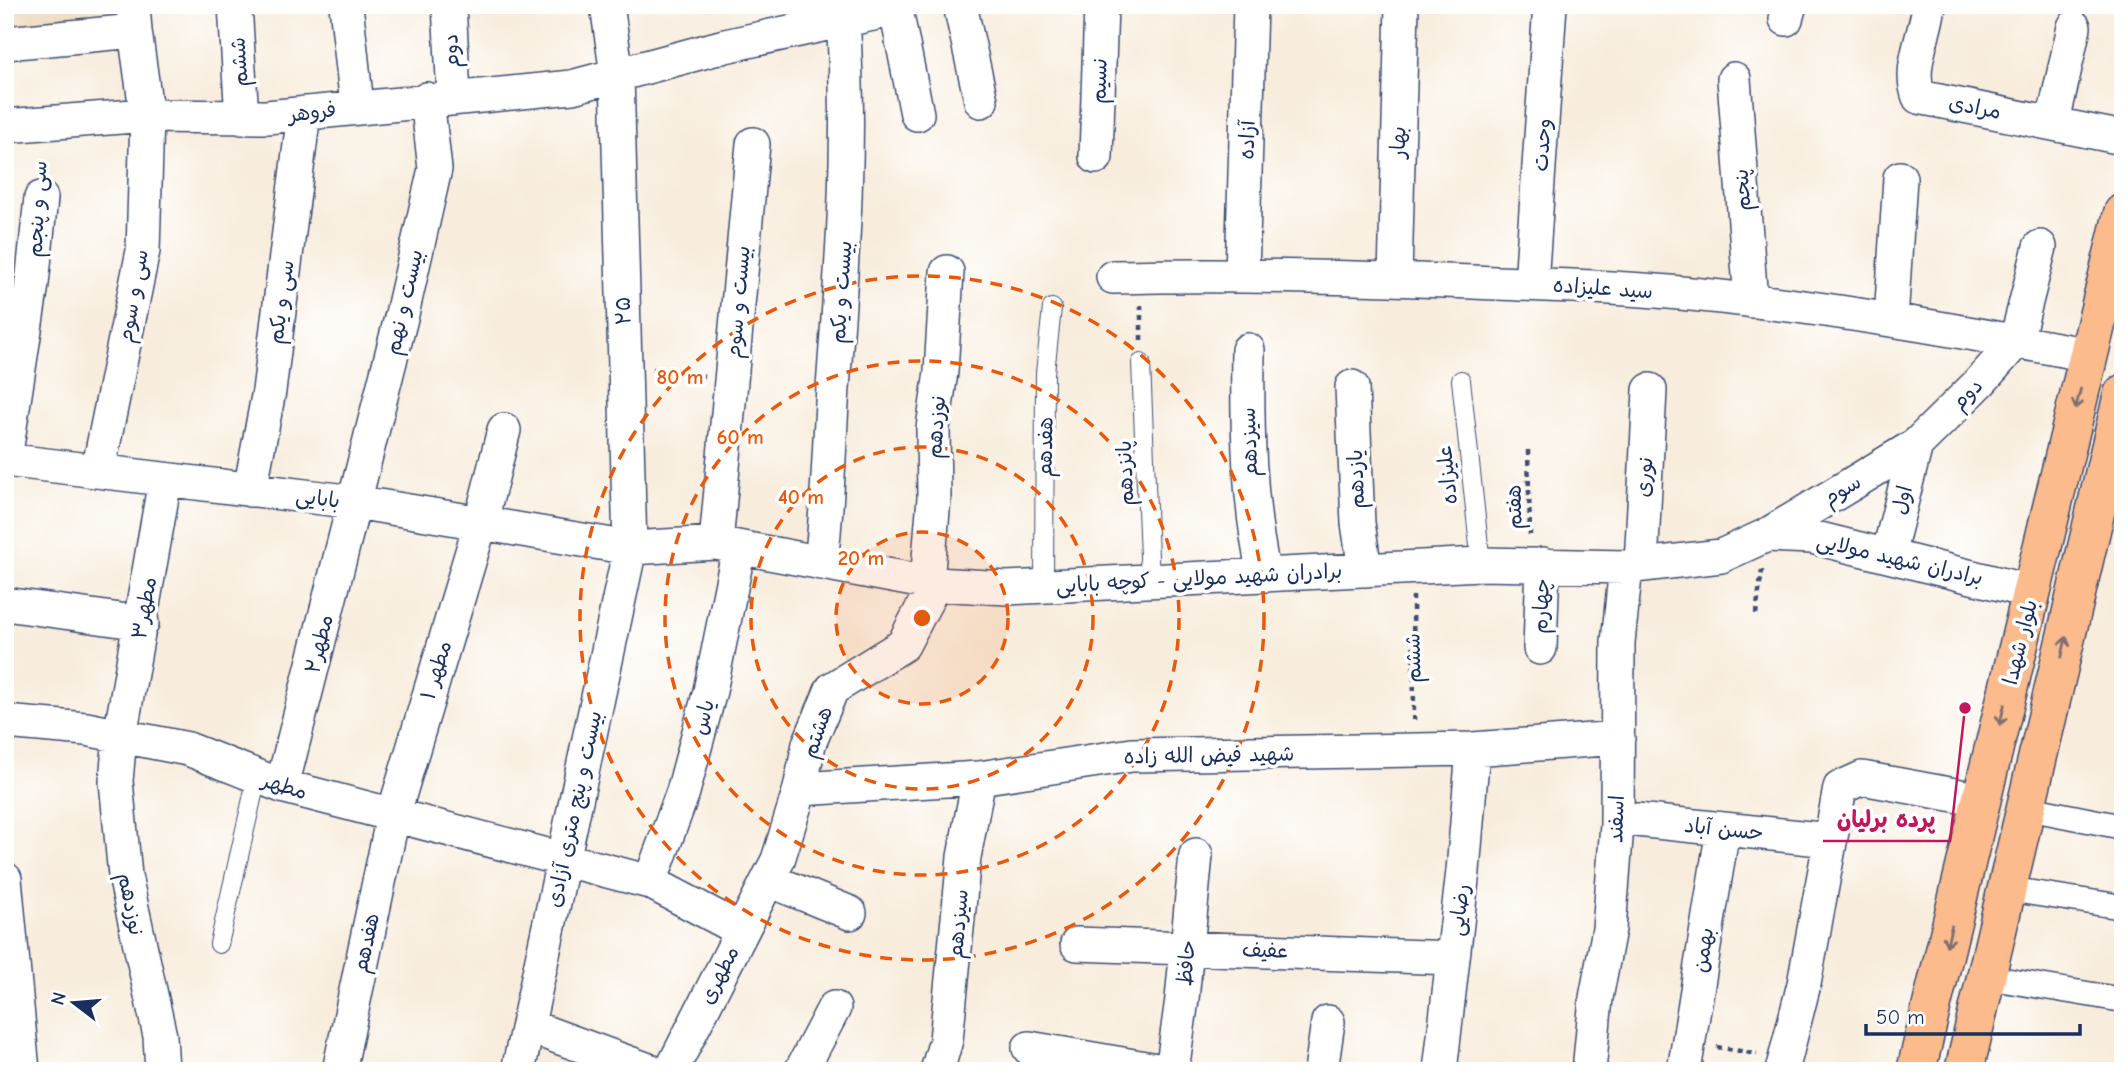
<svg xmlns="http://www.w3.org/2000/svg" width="2128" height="1076" viewBox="0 0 2128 1076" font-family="'Comic Neue','Playpen Sans Arabic',sans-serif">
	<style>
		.built { fill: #edd7ba }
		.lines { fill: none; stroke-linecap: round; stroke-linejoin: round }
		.service-casing { stroke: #3c4c71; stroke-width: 20 }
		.pedestrian-casing { stroke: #3c4c71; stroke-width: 27 }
		.minor-casing { stroke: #3c4c71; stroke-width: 36 }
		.primary-casing { stroke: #3c4c71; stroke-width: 41 }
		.path { stroke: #3c4c71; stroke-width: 4.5; stroke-dasharray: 5 5; stroke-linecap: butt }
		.service { stroke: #fff; stroke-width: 18 }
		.pedestrian { stroke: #fff; stroke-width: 24 }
		.minor { stroke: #fff; stroke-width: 33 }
		.primary { stroke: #fbbb8c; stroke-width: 38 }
		.oneway { stroke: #806e73 }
		.ring { fill: none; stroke: #e8590c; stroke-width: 3.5; stroke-dasharray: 12 9 }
		.labels { text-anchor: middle; stroke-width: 7; stroke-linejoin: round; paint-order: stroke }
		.street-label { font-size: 21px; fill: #1b2f5e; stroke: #fff }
		.centre { fill: #e8590c; stroke: #fff; stroke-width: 3.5 }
		.ring-label { font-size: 21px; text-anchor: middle; font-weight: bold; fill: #e8590c; stroke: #fff; stroke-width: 7; stroke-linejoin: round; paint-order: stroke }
		.leader { fill: none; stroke: #c2185b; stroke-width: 2.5 }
		.callout-dot { fill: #c2185b; stroke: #fff; stroke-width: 2.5 }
		.callout-label { font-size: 23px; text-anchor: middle; font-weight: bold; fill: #c2185b; stroke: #fff; stroke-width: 7; stroke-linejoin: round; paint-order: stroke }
	</style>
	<rect width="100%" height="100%" fill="#fff"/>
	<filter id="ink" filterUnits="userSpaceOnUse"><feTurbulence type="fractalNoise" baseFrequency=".0143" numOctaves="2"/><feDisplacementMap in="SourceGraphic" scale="14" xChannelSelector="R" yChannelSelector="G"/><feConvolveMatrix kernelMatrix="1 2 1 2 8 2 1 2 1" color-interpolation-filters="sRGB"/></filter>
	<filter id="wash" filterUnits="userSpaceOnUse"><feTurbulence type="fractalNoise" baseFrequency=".00686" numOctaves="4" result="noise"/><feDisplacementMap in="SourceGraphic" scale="28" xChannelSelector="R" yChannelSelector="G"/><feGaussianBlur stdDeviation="1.57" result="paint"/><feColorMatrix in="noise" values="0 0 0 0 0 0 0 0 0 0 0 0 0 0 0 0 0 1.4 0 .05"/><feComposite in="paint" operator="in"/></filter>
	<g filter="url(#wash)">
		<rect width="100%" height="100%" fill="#f8eddd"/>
		<!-- built -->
		<path class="built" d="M5,5h111l1,13 -112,9z"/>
	</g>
	<g filter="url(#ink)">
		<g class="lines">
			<defs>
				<path id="service" d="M1141,363l9,218
					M1461,380l20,184
					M1044,586l1,-213 7,-65
					M219,944l38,-167"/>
				<path id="pedestrian" d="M2027,808l96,19
					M2007,889l116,18
					M1986,977l137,23"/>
				<path id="minor" d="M235,5l7,113
					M346,5l11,101
					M449,5l5,91
					M895,5l22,109
					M960,5l21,96
					M1929,5c-3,31 -22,62 -10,92l204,41
					M1786,19l4,-14
					M5,43l130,-12 -2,-26
					M1734,79l17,222
					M2053,122l21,-95
					M5,126l129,-10 133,1 305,-30 153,-41 171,-37
					M1096,157l5,-152
					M1242,275l8,-270
					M1113,277c120,-3 240,0 360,5 66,3 131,4 196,10 141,12 281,37 420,63
					M1395,279l7,-274
					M1531,284l19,-279
					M1891,320l9,-142
					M1248,350c-1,76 0,151 16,225
					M1352,387l6,136 7,47
					M5,459l27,-175 9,-86
					M5,460l350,42 275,46 86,-5 219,41 72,4 474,-24 145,3 95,-11 46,-21 149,-90 64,-63 36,-41 24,-94
					M98,471l45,-220 4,-134 -12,-86
					M250,490l19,-99 35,-278
					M1767,535l45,2 220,55
					M716,543l37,-399
					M1888,555l28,-110
					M821,563c7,-59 8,-117 12,-175 9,-123 19,-245 10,-368
					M1641,565l9,-175
					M927,583l7,-85 -1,-70 8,-56 6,-100
					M5,604l137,19
					M1540,648l3,-84
					M5,722l81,7 102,20 94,37 368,96 91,48
					M282,786l120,-472 33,-145 -8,-70
					M800,789l179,-11 153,-23 341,-6 145,-11
					M1617,818l213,22
					M5,879l18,192
					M769,880l81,33
					M650,882l33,-90 27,-101 29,-143
					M1077,944l376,14
					M528,1026l123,45
					M1029,1048l134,23
					M162,1071l-2,-35 -35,-160 -9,-95 4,-45 45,-256
					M339,1071l54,-255 87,-291 24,-95
					M518,1071l112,-523 -13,-473 -10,-70
					M671,1071l107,-211 22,-71 9,-45 23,-55 71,-44 32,-61
					M801,1071l33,-63
					M937,1071l9,-31 18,-183 15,-79
					M1172,1071l10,-72 14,-144
					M1321,1071l7,-49
					M1440,1071l23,-200 10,-122
					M1589,1071l7,-73 13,-69 8,-104 1,-183 8,-75
					M1684,1071l39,-242
					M1782,1071l22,-87 36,-196 22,-10 120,22"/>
				<path id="primary" d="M1916,1071l207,-858
					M1964,1071l159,-677"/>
			</defs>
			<!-- service casing -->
			<use href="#service" class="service-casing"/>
			<!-- pedestrian casing -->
			<use href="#pedestrian" class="pedestrian-casing"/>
			<!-- minor casing -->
			<use href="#minor" class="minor-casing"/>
			<!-- primary casing -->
			<use href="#primary" class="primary-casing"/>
			<!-- path -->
			<path class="path" d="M1141,305v37
				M653,369l51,7
				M1528,450l2,86
				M1413,596l1,124
				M1756,614l6,-44
				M1717,1047l40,7"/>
			<!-- service -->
			<use href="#service" class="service"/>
			<!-- pedestrian -->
			<use href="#pedestrian" class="pedestrian"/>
			<!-- minor -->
			<use href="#minor" class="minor"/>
			<!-- primary -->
			<use href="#primary" class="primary"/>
		</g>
		<!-- one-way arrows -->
		<defs><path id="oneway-shaft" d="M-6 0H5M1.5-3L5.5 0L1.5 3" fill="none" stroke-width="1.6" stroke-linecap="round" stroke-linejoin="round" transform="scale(1.75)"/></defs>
		<g class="oneway">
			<use href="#oneway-shaft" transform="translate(2078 399) rotate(104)"/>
			<use href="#oneway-shaft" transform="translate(2064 647) rotate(-77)"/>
			<use href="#oneway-shaft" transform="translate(2002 715) rotate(103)"/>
			<use href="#oneway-shaft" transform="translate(1949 936) rotate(104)"/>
		</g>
	</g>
	<!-- distance rings -->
	<circle cx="922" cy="618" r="86" fill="#e8590c" fill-opacity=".12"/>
	<g class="ring">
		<circle cx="922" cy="618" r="86"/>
		<circle cx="922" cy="618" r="171"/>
		<circle cx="922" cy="618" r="257"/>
		<circle cx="922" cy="618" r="342"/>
	</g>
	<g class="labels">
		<!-- street labels -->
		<g class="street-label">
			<text transform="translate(451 51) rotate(-93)" y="7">دوم</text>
			<text transform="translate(239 62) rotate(-94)" y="7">ششم</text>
			<text transform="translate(1099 81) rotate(-88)" y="7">نسیم</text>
			<text transform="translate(1975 107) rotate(11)" y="7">مرادی</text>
			<text transform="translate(312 112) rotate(-7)" y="7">فروهر</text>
			<text transform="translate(1247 140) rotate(-88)" y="7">آزاده</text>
			<text transform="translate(1398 142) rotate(-88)" y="7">بهار</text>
			<text transform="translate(1542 145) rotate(-86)" y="7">وحدت</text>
			<text transform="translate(1742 190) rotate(-94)" y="7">پنجم</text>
			<text transform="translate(37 209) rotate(-87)" y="7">سی و پنجم</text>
			<text transform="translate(1603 288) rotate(4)" y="7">سید علیزاده</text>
			<text transform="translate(841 292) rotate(-86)" y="7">بیست و یکم</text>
			<text transform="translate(133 296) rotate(-80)" y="7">سی و سوم</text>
			<text transform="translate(281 302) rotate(-82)" y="7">سی و یکم</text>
			<text transform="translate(404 302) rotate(-77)" y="7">بیست و نهم</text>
			<text transform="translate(738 302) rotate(-85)" y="7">بیست و سوم</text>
			<text transform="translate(623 311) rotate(-92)" y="7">۲۵</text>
			<text transform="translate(1967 394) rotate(-45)" y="7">دوم</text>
			<text transform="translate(936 427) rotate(-86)" y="7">نوزدهم</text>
			<text transform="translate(1249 442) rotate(-92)" y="7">سیزدهم</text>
			<text transform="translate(1045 447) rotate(-89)" y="7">هفدهم</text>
			<text transform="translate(1125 473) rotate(-92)" y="7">پانزدهم</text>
			<text transform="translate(1447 475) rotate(-96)" y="7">علیزاده</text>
			<text transform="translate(1644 477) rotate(-85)" y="7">نوری</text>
			<text transform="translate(1356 479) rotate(-92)" y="7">یازدهم</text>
			<text transform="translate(1842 490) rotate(-31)" y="7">سوم</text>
			<text transform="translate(318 498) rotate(7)" y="7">بابایی</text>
			<text transform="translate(1902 500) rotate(-76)" y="7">اول</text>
			<text transform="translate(1514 507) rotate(-91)" y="7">هفتم</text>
			<text transform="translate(1900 559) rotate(13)" y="7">برادران شهید مولایی</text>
			<text transform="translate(1199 578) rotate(-3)" y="7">برادران شهید مولایی - کوچه بابایی</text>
			<text transform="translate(1541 606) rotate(-88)" y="7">چهارم</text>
			<text transform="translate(144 608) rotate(-80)" y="7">مطهر۳</text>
			<text transform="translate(2020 642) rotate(-76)" y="7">بلوار شهدا</text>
			<text transform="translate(319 644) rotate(-76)" y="7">مطهر۲</text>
			<text transform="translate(1413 658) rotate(-91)" y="7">ششم</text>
			<text transform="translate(436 670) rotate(-73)" y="7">مطهر ۱</text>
			<text transform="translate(703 717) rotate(-75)" y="7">یاس</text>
			<text transform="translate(817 732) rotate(-71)" y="7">هشتم</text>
			<text transform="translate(1209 755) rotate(-1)" y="7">شهید فیض الله زاده</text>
			<text transform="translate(285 786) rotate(17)" y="7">مطهر</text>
			<text transform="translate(574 809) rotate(-78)" y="7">بیست و پنج متری آزادی</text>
			<text transform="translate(1616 819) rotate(-88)" y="7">اسفند</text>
			<text transform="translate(1724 829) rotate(6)" y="7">حسن آباد</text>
			<text transform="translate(131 904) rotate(79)" y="7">نوزدهم</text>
			<text transform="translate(1459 910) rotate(-83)" y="7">رضایی</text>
			<text transform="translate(958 924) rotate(-85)" y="7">سیزدهم</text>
			<text transform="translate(366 943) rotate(-78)" y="7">هفدهم</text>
			<text transform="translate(1265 950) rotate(2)" y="7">عفیف</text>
			<text transform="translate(1703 950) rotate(-81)" y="7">بهمن</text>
			<text transform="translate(1186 963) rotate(-85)" y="7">حافظ</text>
			<text transform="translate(719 975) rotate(-63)" y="7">مطهری</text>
		</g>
	</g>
	<circle cx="922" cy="618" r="10" class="centre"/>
	<g class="ring-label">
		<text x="680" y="384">80 m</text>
		<text x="740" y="444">60 m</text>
		<text x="801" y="504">40 m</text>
		<text x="861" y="565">20 m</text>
	</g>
	<!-- callouts -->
	<path class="leader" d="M1965 708L1950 841H1823"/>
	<circle class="callout-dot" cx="1965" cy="708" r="7"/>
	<g class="callout-label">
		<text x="1886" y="827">پرده برلیان</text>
	</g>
	<!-- margin -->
	<rect width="2128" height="1076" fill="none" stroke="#fff" stroke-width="28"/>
	<!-- north arrow -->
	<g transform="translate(74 1003) rotate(286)" stroke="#ffffff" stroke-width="5" paint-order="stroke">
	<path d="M0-5L12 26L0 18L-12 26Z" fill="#1b2f5e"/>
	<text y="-10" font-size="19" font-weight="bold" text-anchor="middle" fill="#1b2f5e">N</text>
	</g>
	<!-- scale -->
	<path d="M1866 1024v10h214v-10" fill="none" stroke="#1b2f5e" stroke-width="3.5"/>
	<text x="1876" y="1024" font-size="21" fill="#1b2f5e" stroke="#ffffff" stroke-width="5" paint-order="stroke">50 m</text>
</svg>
